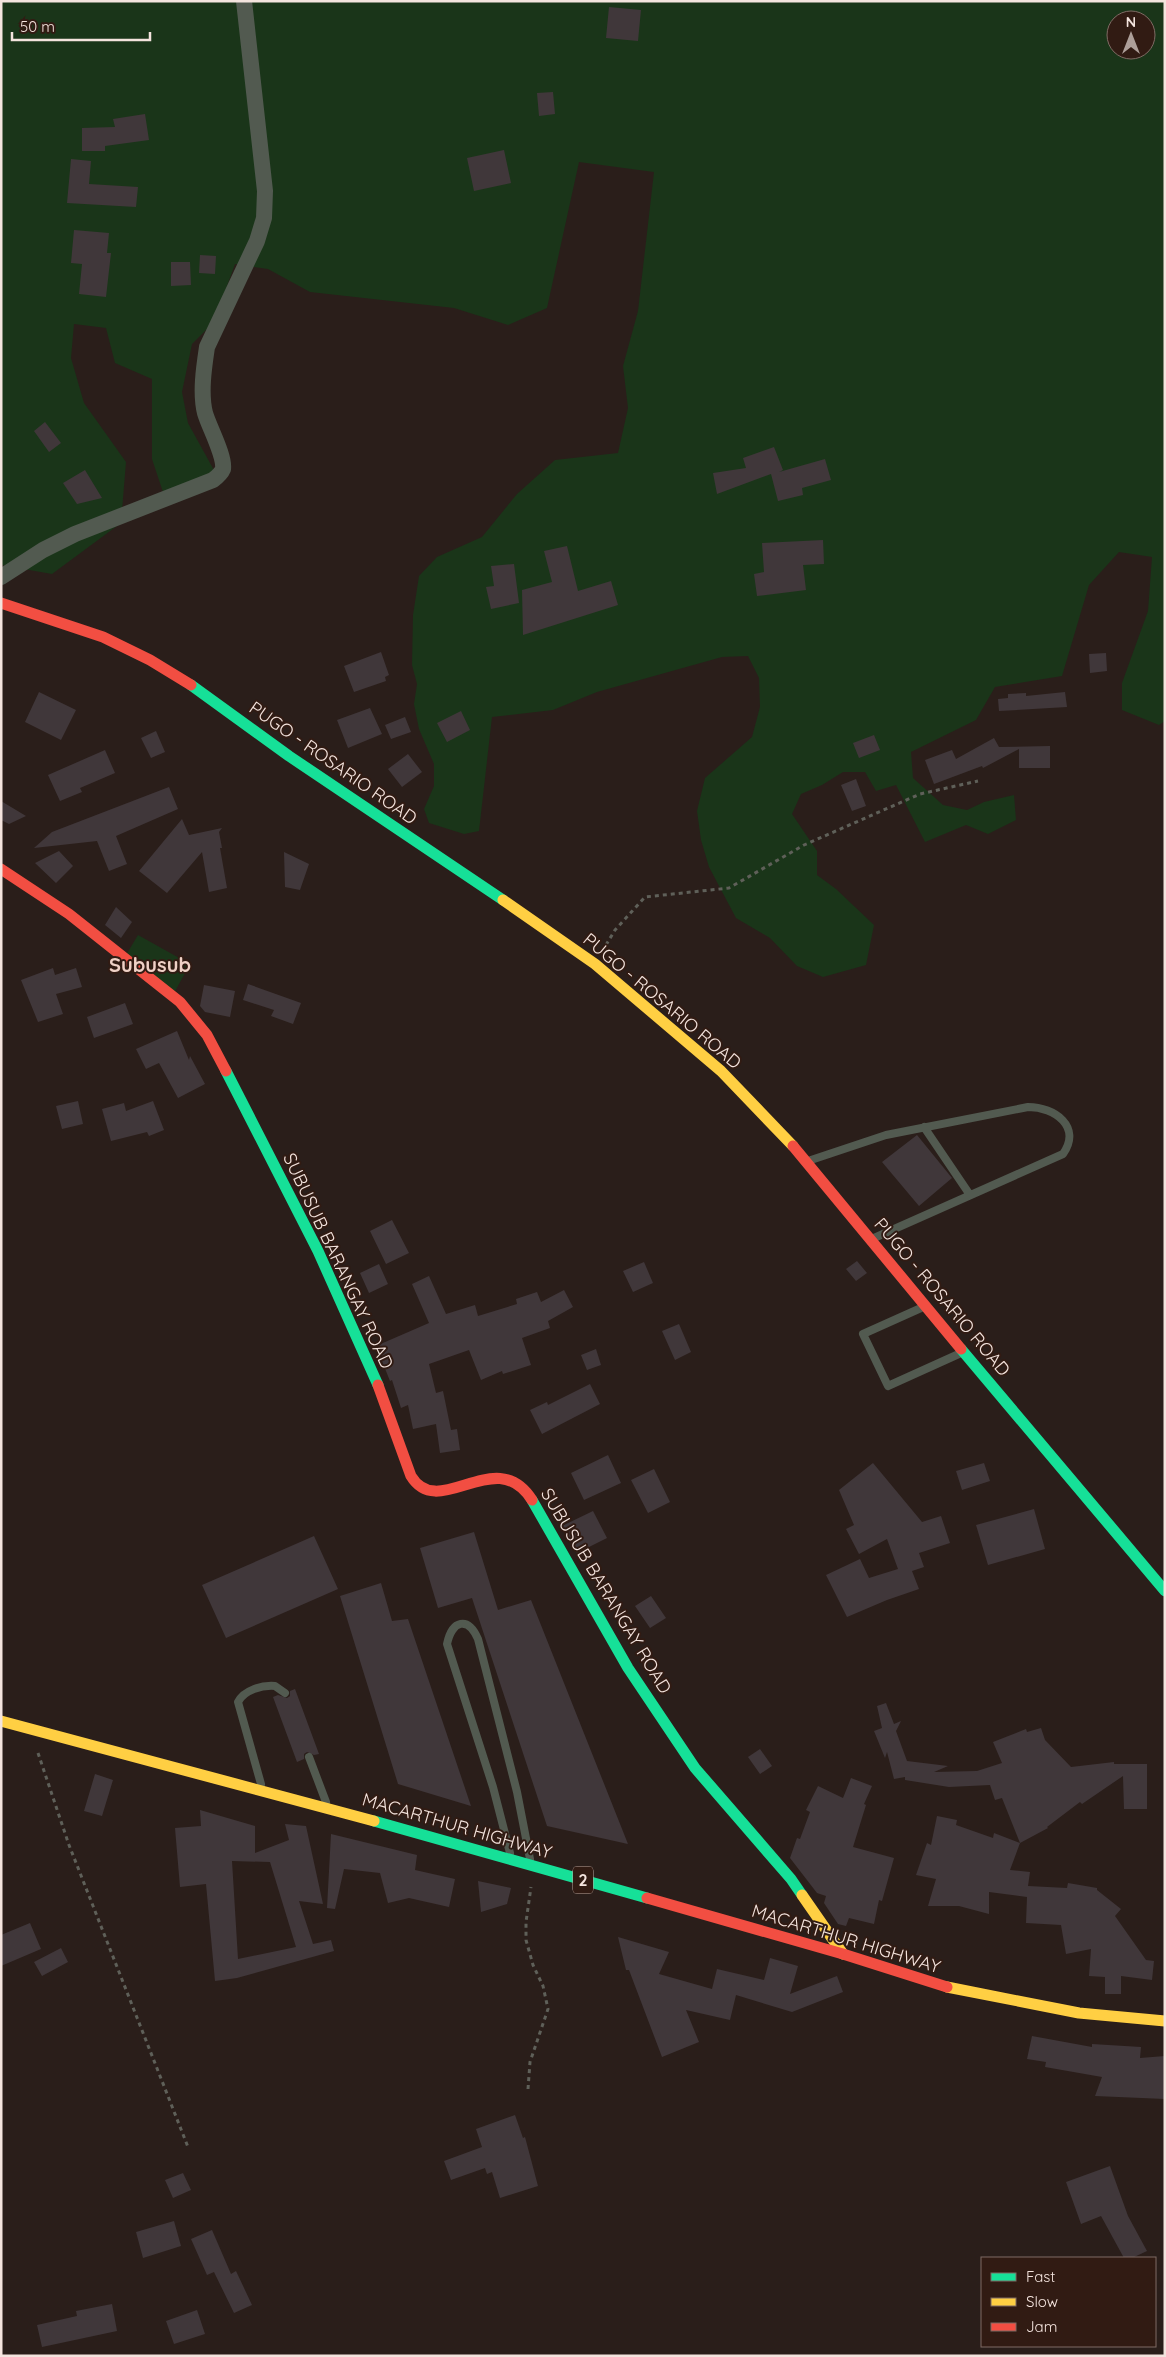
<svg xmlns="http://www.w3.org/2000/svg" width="1166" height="2357" viewBox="0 0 1166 2357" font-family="Quicksand,sans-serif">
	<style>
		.green { fill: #1a3519; fill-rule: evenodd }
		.building { fill: #40373a; fill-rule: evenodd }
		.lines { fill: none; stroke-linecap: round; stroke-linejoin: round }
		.path { stroke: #5f6059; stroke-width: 3; stroke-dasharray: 4 4; stroke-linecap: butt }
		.lane { stroke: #525a50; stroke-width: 8 }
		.street { stroke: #525a50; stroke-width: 16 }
		.fast { stroke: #16e098; stroke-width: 11 }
		.slow { stroke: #ffcf43; stroke-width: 11 }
		.jam { stroke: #f24e42; stroke-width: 11 }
		.labels { text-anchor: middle; stroke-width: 4; stroke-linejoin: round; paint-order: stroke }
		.shield { fill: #311b13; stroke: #baa8a1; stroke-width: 1 }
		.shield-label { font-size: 16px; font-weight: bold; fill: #f4e4de }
		.street-label { font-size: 18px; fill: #f4e4de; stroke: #311b13 }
		.quarter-label { font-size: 20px; font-weight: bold; fill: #efd1c6; stroke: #311b13 }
	</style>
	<rect width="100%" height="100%" fill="#2a1e1a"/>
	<!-- green -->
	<path class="green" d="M1,1h1164v720l-6,4 -37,-15v-27l26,-72 4,-54 -33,-5 -30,33 -27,91 -67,11 -19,33 -65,32 2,26 30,27 24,5 17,-8 30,-7 2,25 -28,14 -22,-9 -41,17 -29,-57 -20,6 -11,-19h-22l-21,13 -21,9 -9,20 25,37v24l19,14 38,36 -8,40 -43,12 -26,-11 -27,-28 -34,-20 -27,-51 -8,-27 -4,-29 8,-33 47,-41 8,-30 -1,-29 -11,-22 -26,1 -125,35 -44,18 -61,7 -13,114 -15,3 -35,-11 -5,-14 10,-23v-22l-15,-35 -5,-25 3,-20 -5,-19 1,-50 6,-39 18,-19 45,-20 35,-43 38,-34 63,-7 10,-45 -5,-42 15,-55 16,-139 -75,-10 -32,146 -39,17 -54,-17 -144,-16 -42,-23 -33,-5 -21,58 -22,22 -10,48 6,31 27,49 -52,20 -11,-33v-80l-37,-16 -9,-35 -32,-4 -3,34 13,45 42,59 -5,61 -69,51 -51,-9zM1116,20h30v30h-30z
		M138,935l52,29 -17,31 -53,-30z"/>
	<!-- building -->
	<path class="building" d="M609,7l32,3 -3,31 -32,-3z
		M553,92l2,22 -16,2 -2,-23z
		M145,114l4,26 -44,6v5h-23v-23l33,-1 -2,-8z
		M504,150l7,33 -37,8 -7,-33z
		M71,159l20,2 -2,23 49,3 -2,20 -69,-4z
		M74,230l35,3 -2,20h4l-5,44 -27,-3 3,-30 -11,-1z
		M200,255l16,1 -1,18 -16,-1z
		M171,262h19l1,23 -20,1z
		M45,422l16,21 -12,9 -15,-21z
		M774,447l9,23 -4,2 46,-13 6,21 -29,8 1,7 -25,6 -7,-27 -54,20 -4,-21 33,-5 -3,-10z
		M85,470l17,28 -25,6 -14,-21z
		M823,540l1,24 -21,1 3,25 -49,6 -3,-22 10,-2 -2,-29z
		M567,546l11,45 33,-10 7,24 -95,30 -1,-45 30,-8 -8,-31z
		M514,564l5,39 -28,6 -5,-22 8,-1 -3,-20z
		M381,652l8,23 -4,2 1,4 -32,11 -10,-26z
		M1106,653l1,18 -17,2 -1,-19z
		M39,692l37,18 -15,30 -36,-18z
		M1065,692l2,15 -68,4 -1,-12 10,-1v-4l18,-1v3z
		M370,708l12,26 -34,14 -11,-28z
		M461,711l9,19 -23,12 -10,-19z
		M405,717l6,15 -20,7 -6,-14z
		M156,731l9,21 -14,6 -10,-20z
		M874,735l6,15 -21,8 -6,-15z
		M994,738l5,9 51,-1v22h-31v-19l-36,19 -1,-2 -48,18 -9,-24 27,-10 4,9z
		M105,750l10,23 -35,15 2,4 -22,9 -12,-26z
		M408,754l14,18 -20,15 -14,-18z
		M856,779l10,27 -14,5 -11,-26z
		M169,787l9,22 -62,27 11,28 -18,7 -12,-30 -63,7 18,-16z
		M1,801l25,15 -17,8 -8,-4z
		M182,819l7,16 33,-7 -3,4 3,16h-2l7,40 -18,4 -7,-40 -35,41 -28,-22z
		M59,851l14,15 -17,17 -21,-20z
		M284,852l25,12 -9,26 -15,-3z
		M116,907l16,15 -11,16 -16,-13z
		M53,968l2,7 21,-7 6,19 -26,7 7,20 -25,8 -17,-42z
		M248,984l53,19 -8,21 -22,-8 3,-6 -31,-10z
		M204,985l31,6 -5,26 -25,-5 -5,-6z
		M125,1003l8,21 -39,14 -7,-21z
		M177,1031l12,29 1,-4 15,28 -27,14 -19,-35 -13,6 -10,-20z
		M78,1101l5,23 -21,5 -6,-23z
		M153,1101l11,29 -15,6 -2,-4 -36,9 -9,-32 22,-6 2,8z
		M917,1135l35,43 -33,28 -37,-44z
		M392,1220l17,33 -23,11 -16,-33z
		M857,1261l10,12 -11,8 -10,-12z
		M644,1262l9,21 -20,9 -10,-21z
		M379,1264l9,20 -19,9 -9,-20z
		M429,1276l17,38 29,-9 3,11 39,-12 -1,-5 21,-7 4,10 23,-12 9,17 -25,14 2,7 -28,10 9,27 -28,9 -1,-3 -21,9 -12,-30 -40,14 7,29 7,-2 8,39 6,-1 3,21 -20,3 -4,-29 -23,5 -5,-24 -7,3 -9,-28 -2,1 -14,-35 53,-23 -17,-39z
		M679,1324l12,28 -16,8 -13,-29z
		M596,1349l5,16 -14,5 -6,-15z
		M590,1384l10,20 -58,30 -12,-24 17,-8 1,3z
		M608,1455l13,28 -37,17 -13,-27z
		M873,1463l49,59 19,-6 9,27 -31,10 5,14 -12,4 7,18 -32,11 -40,17 -21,-42 34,-16 9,19 29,-9 -11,-30 -28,15 -13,-25 8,-4 -15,-35z
		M984,1463l6,18 -28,9 -6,-19z
		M654,1469l16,33 -22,11 -17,-33z
		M1034,1509l11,40 -57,16 -12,-40z
		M593,1511l14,27 -30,15 -15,-27z
		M474,1532l24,78 33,-10 97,244 -81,-18 -75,-228 -34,10 -18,-60z
		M314,1536l24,53 -112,49 -24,-53z
		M381,1583l11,38 16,-2 63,187 -73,-22 -58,-188z
		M651,1596l15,22 -16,10 -15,-22z
		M295,1689l24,65 -5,1 -7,-3 -3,2v5l-7,3 -24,-65 5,-2 9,3 3,-2v-5z
		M886,1703l8,21 7,-3 -5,10 11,30 41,5 -14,6 43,-1 25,-8 -9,-21 33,-13 1,3 14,-4 4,12 26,27 43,-5v2h33v45h-23l-1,-33 -41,28 -2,-2 -33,25 1,1 -28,15 -18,-45 -7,2 -5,-15 -41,2 -44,-7v-3l-11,2 -7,-27 -2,6 -11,-27 8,-3 -5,-22z
		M760,1749l12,17 -12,8 -12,-17z
		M95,1774l18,6 -11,36 -18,-5z
		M851,1778l21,8 -8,18 2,1 -13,42 41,11 -12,43 -3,-1 -5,24 -25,-6 -3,8 -8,-2 -14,-21 2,-7 -9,-3 -27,-35 7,-20 3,1 10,-27 -4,-2 12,-24 25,12z
		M200,1810l55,16v27l34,-13 -4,-16 21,2 17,78 -24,-3 14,43 18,-4 3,11 -97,27 -22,3 -9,-97 -26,3 -5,-59 26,-2zM232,1861l38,1 26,85 -58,12z
		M937,1816l20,4 -1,5 37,13 1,-5 26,10 -10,27 20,2 -2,14 39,2 1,-5 29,5v2l24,19 -6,7 31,44 8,1 -2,19 -31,-4v18h-16v-17l-16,-1 2,-27 -25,5 -5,-29 -35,-2 1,-26 -38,-5v22l-30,-8h-31l8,-27 -20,-4 11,-32 4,2z
		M331,1834l86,21 -2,15 40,9 -6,28 -40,-9 -21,5 -8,-30 -36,-4 -9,40 -8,-1z
		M478,1881l33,7 -4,16 -26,8z
		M30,1923l11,26 -40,17v-31z
		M618,1937l51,15 -10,22 53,15 5,-20 47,11 6,-22 28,8 -8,28 47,-18 6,16 -51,20 -56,-17 -6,25 -44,-10 13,32 -37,15 -33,-87h-3z
		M61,1948l7,14 -26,14 -8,-14z
		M1032,2036l60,11v-3l49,3 -1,11 25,-2v43l-70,-3 7,-19 -57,-10 1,-5 -19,-3z
		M515,2115l8,23 2,-1 13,49 -38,12 -8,-26 -5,2 -2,-6 -34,12 -7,-19 38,-14 -6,-18z
		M1110,2166l18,50 19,35 -15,7h-8l-23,-42 -20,8 -15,-42z
		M183,2173l8,17 -18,8 -8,-18z
		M174,2221l7,25 -38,12 -7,-26z
		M212,2230l19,44 5,-3 16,34 -18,8 -20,-41 -7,3 -16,-36z
		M112,2304l5,27 -75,16 -5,-22 40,-9 -1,-5z
		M197,2310l8,24 -31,10 -8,-23z"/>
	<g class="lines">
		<!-- path -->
		<path class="path" d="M606,945l9,-15 30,-33 84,-9 75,-43 116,-51 58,-13
			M38,1753l31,92 119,302
			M528,2089l2,-27 18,-53 -5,-23 -10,-21 -7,-25v-18l5,-35"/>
		<!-- lane -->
		<path class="lane" d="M924,1127l46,68
			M811,1160l75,-25 142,-28c27,0 54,20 35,47l-189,84
			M921,1308l-58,26 25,52 73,-33
			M309,1757l17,45
			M261,1784l-23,-82c6,-12 24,-17 37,-16l10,7
			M510,1853l-17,-66 -46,-143c5,-24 21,-28 31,-5l39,153 13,67"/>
		<!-- street -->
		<path class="street" d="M1,577l42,-27 32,-16 138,-54c4,-3 8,-6 10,-11 2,-13 -14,-42 -18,-56 -5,-20 -1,-46 2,-66l50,-106 7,-23 1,-27 -21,-190"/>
		<!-- fast -->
		<path class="fast" d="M191,685l98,71 214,144
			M226,1071l92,180 60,134
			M961,1349l204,242
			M532,1500l96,168 67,100 96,111 11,16
			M374,1821l273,77"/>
		<!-- slow -->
		<path class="slow" d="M503,900l92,64 126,107 72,75
			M1,1721l373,100
			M802,1895l41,59
			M947,1987l132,26 86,8"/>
		<!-- jam -->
		<path class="jam" d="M1,603l102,34 47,23 41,25
			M1,869l68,45 111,88 27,33 19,36
			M793,1146l168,203
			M378,1385l33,91c28,46 85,-33 121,24
			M647,1898l196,56 104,33"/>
	</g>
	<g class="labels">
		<!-- shield labels -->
		<rect class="shield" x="573" y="1866.5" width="20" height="27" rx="4"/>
		<g class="shield-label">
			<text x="583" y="1886">2</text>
		</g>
		<!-- street labels -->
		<g class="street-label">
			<text transform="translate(333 763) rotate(35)" y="6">PUGO - ROSARIO ROAD</text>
			<text transform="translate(662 1001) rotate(40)" y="6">PUGO - ROSARIO ROAD</text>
			<text transform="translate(338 1261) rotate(65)" y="6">SUBUSUB BARANGAY ROAD</text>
			<text transform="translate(942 1297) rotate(50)" y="6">PUGO - ROSARIO ROAD</text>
			<text transform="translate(606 1591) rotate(59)" y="6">SUBUSUB BARANGAY ROAD</text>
			<text transform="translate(457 1826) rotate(16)" y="6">MACARTHUR HIGHWAY</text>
			<text transform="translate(846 1939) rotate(17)" y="6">MACARTHUR HIGHWAY</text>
		</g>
		<!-- quarter labels -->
		<g class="quarter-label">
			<text x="150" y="972">Subusub</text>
		</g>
	</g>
	<!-- border -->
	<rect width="1166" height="2357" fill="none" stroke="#f4e4de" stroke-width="5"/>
	<!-- legend -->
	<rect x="981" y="2257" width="175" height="90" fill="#311b13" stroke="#7f6b64"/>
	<rect x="991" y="2273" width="25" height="8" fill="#16e098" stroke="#7f6b64"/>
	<text x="1026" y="2282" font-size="15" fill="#f4e4de">Fast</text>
	<rect x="991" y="2298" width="25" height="8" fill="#ffcf43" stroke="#7f6b64"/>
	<text x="1026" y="2307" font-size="15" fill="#f4e4de">Slow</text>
	<rect x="991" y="2323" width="25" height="8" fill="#f24e42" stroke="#7f6b64"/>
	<text x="1026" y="2332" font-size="15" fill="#f4e4de">Jam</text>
	<!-- north arrow -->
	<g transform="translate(1131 35)"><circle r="24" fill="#311b13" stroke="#7f6b64"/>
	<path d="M0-4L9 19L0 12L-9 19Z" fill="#ad9f99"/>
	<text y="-8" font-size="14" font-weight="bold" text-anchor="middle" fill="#f4e4de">N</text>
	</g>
	<!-- scale -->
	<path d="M12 32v8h138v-8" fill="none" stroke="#f4e4de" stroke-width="2.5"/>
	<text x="20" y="32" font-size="15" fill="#f4e4de" stroke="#311b13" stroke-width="4" paint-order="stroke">50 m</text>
</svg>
